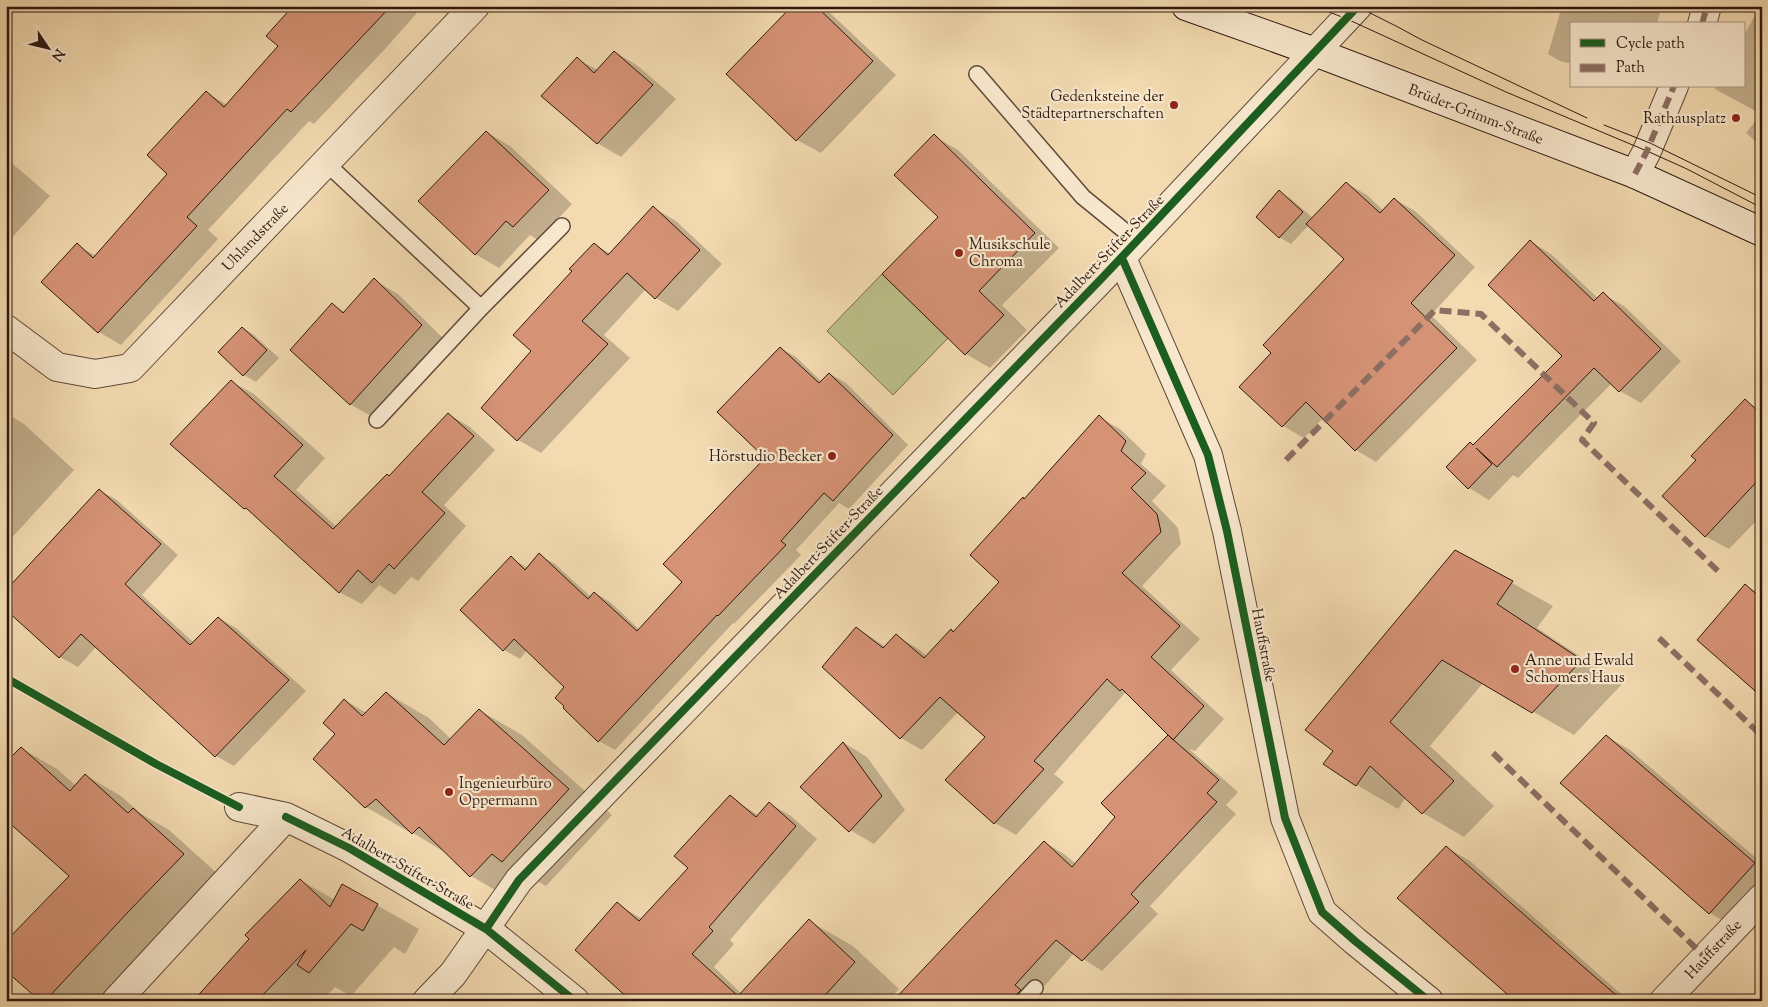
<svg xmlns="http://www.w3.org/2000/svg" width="1768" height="1007" viewBox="0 0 1768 1007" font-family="'Sorts Mill Goudy',serif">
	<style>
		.green { fill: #bcbf8a; stroke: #756c4d }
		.shadow { fill: #0003 }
		.building { fill: #d59275; stroke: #2e1810 }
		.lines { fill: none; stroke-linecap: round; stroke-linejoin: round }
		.lane-casing { stroke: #5f4838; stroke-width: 18 }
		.street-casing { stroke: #5f4838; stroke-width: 30 }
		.secondary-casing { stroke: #2e1810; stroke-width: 30 }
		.lane { stroke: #f7e7cc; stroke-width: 15 }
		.street { stroke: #f7e7cc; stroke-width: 28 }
		.secondary { stroke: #f7e7cc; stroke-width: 28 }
		.tram { stroke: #2e1810; stroke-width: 1 }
		.quiet { stroke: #8d6e63; stroke-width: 6; stroke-dasharray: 12 6; stroke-linecap: butt }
		.cycleway-casing { stroke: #f7e7cc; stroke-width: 11 }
		.cycleway { stroke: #1b5e20; stroke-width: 8 }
		.poi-dot { fill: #8f2418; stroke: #f7e7cc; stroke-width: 2 }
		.labels { text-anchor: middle; stroke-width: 4.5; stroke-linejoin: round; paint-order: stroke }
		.poi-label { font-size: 15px; fill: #2e1810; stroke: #f7e7cc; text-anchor: end }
		.street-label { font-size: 15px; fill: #2e1810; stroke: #f7e7cc }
	</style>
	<rect width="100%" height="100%" fill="#f3dab0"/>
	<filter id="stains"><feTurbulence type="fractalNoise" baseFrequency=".004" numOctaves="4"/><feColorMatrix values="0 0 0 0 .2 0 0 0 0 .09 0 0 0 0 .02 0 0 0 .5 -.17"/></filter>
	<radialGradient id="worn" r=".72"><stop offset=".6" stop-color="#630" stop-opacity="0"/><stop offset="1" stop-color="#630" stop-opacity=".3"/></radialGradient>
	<!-- green -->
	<path class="green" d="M882,274l66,64 -55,57 -66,-64z"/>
	<!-- shadow -->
	<path class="shadow" d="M295,6h124l-5,5 3,2 -32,36 -71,75 -5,-3 -101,109 10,9 -97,106 -22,-13 -56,-50 34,-37 19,11 73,-82 37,-82 21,13 53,-59z
		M793,6h29l5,4 69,65 -75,78 -24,-13z
		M1562,6h94l5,3 -4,15h-85v48l-2,-1 2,-7 -12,-3 -12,-7z
		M1758,6h4v141l-16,-14 15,-19 -46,-25 1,-3h28v-51l14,-25z
		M615,52l23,14 38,33 -55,58 -24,-14 -20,-84 21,11z
		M486,132l24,14 62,58 -34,36 -8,-5 -31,33 -24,-14z
		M934,136l24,14 101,98 -57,57 25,25 -37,38 -24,-14 -82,-80 55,-57z
		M6,158l44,38 -44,48z
		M1346,183l21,12 17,16 10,-12 21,12 60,56 -44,48 46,45 -101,102 -20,-12 -33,-32 -19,20 -21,-12 -42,-39 32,-34 73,-94 -37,-34 -18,19 -12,-7v-45l12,7 23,20z
		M654,208l22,13 46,43 -44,47 -22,-13 -10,-9 -42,46 26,23 -89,95 -23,-13 -36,-32 51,-57 40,-80 21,-27 17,10z
		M1531,242l20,12 48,45 4,-5 21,12 57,55 -40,42 -21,-12 -8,-8 -94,95 -5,-3 -24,25 -20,-12 5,-42 89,-90z
		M374,280l24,14 47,46 -71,78 -24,-14 -17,-99 12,7z
		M243,328l11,7 25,23 -23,24 -12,-7z
		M780,348l16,9 26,25 8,-8 16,9 62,62 -59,64 -10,-6 -43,47 5,5 -67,69 -1,-1 -118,127 -16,-9 -35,-33 2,-22 -39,-36 -7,9 -16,-9 7,-92 17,10 11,-13 16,9 36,33 4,-4 15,9 30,28 43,-48 83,-124z
		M232,382l22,12 71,64 -29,32 41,37 53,-50 58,-63 22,13 25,23 -51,55 22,21 -48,55 -7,-4 -16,18 -16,-10 -17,19 -23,-12 -86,-79 -8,-5z
		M1745,401l11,6 6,-6v107l-3,4 3,3 -33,34 -24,-13 -7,-76z
		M6,413l18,11 50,46 -68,74z
		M1099,417l21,12 26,25 -5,10 25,22 -14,15 26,27 3,16 -39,42 58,53 -29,31 53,49 -29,32 -6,-2 49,43 -12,13 10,9 -86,92 8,8 -56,57 -28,-18 -43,48h-118l131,-159 20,12 12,10 41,-48 51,-80 7,3 -44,-43 -6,-3 -71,81 10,8 -48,53 -21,-12 -8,-86 -29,-25 -36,38 -21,-12 -44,-110 29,19 10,-11 21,12 10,8 27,-23 46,-52 25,-81z
		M99,490l18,10 61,55 -36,40 52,48 24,-25 18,10 70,63 -72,75 -18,-10 -120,-109 -18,20 -18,-10 -54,-48z
		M1455,551l98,55 -16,22 85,56 -48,51 -91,-52 -53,63 64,60 -30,31 -41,-24 -17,-16 -8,12 -41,-24 -32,-21z
		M1746,586l16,9v101z
		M386,693l43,25 22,21 28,-29 43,25 90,80 -66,71 -12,-7 -20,22 -43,-25 -25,-23 -36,-22 -1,1 -43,-25 -29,-73 7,-34 23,13z
		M1606,736l24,14 132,113v33l-28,31 -24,-14 -148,-130z
		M844,743l23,14 38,53 -31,34 -24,-14z
		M21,748l36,21 19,17 9,-11 36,21 19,17 29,17 50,45 -119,126h-59l30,-125z
		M730,797l29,19 10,-13 22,13 26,23 -87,101 4,4 -20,23 28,27 67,-73 44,25 46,43 -11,12h-255l-16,-97 25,15 47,-51z
		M1446,847l24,14 159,140h-112z
		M300,880l35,20 8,-14 76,43 -14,25 -11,-7 -43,49 -16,-9 -13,14h-127l56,-62z"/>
	<!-- building -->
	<path class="building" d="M293,6h98l-100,106 -4,-3 -100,108 10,9 -99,107 -57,-51 36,-39 16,15 74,-84 -20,-19 59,-64 18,16 54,-61 -12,-10z
		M792,6h24l57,55 -77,80 -70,-67z
		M614,51l39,34 -56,59 -56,-48 36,-39 17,16z
		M486,131l63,59 -36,37 -7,-6 -31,34 -57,-54z
		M934,134l101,99 -56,58 25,24 -39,40 -83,-81 56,-57 -44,-42z
		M1346,182l34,31 14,-15 61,57 -44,48 46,45 -102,103 -49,-49 -24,25 -43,-40 32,-34 -8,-8 81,-86 -38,-35z
		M1279,190l24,22 -24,26 -23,-21z
		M653,206l47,44 -45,49 -28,-26 -45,48 26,23 -91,97 -36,-33 50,-57 -18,-16 59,-64 -3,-2 25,-26 14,12z
		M1530,240l64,61 9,-9 58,57 -42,43 -25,-24 -97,99 -21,-19 16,16 -24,25 -22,-22 24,-25 3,3 89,-89 -74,-71z
		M374,278l48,47 -72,80 -60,-55 42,-47 11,10z
		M242,327l25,23 -24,26 -25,-24z
		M780,347l39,36 10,-10 64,62 -60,66 -9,-8 -43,48 5,4 -68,71 -1,-1 -119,127 -35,-34 1,-2 -9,-8 9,-11 -50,-48 -11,12 -43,-41 51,-54 14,14 14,-17 49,46 6,-7 43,39 45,-49 -19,-18 102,-106 -48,-46z
		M231,380l72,65 -29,31 59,53 54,-55 2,2 59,-63 26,23 -52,56 23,21 -51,56 -5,-5 -17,19 -14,-13 -19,23 -93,-85 -2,1 -74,-65z
		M1745,399l17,16v61l-57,61 -43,-41 34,-36 -5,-4z
		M1099,415l27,26 -5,10 25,22 -15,15 26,26 4,18 -39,41 58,53 -29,31 53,49 -31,34 -51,-51 -2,2 -13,-12 -73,82 10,8 -50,55 -49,-44 40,-43 -45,-40 -40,42 -78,-72 34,-40 27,21 13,-14 28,24 27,-29 2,3 46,-50 -29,-27 53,-58 1,2z
		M99,489l62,55 -36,40 65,61 28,-28 71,63 -74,77 -134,-123 -22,24 -53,-48v-20z
		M1455,550l58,31 -16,23 85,56 -50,53 -90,-53 -52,62 64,59 -32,33 -52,-48 -14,20 -33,-22 10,-13 -28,-21z
		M1745,584l17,15v98l-65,-57z
		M386,692l58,53 35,-36 90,80 -67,73 -10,-8 -22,23 -51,-50 -7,7 -36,-35 -11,9 -52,-49 22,-25 -12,-11 21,-24 18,17z
		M1168,735l51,45 -12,13 10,9 -86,92 8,8 -57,59 -26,-21 -41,45 6,5 -5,5 -2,6h-121l151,-160 28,26 43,-50 -14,-14z
		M1606,735l149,128 -46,51 -149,-131z
		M843,742l39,54 -33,36 -49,-45z
		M21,747l49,44 15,-17 43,39 5,-5 51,46 -54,56 -85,91h-5l-34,-30v-30l63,-65 -63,-56v-58z
		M730,795l26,22 13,-15 27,24 -87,101 4,4 -21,23 46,42 71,-77 46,43 -35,39h-189l-56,-51 42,-48 22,19 49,-53 -14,-12z
		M1446,846l133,117 44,38h-108l-118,-103z
		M300,879l30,28 12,-23 36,20 -15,27 -12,-7 -42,49 -12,-8 9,-15 -49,51h-64l56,-62 -4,-4z"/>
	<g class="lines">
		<defs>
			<path id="lane" d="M977,74l106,123 54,44
				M326,163l155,145 -104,112
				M481,308l81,-82
				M1023,1001l12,-13"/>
			<path id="street" d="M1702,24l5,-18
				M1635,174l12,-23 27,-65
				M1122,258l86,197 19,76 58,287 37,94 33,29 74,60
				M6,329l51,38 38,7 35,-6 345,-362
				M239,807l47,10 63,31 137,81 89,72
				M116,1001l170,-184
				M427,1001l26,-27 66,-94 584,-603 255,-271
				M1664,1001l98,-103"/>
			<path id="secondary" d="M1186,6l129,46 320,122 127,58"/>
		</defs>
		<!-- lane casing -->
		<use href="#lane" class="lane-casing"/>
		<!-- street casing -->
		<use href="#street" class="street-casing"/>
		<!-- secondary casing -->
		<use href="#secondary" class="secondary-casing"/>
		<!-- lane -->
		<use href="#lane" class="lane"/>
		<!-- street -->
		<use href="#street" class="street"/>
		<!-- secondary -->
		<use href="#secondary" class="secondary"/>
		<!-- tram -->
		<path class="tram" d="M1314,6l33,13 159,73 141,59 40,18 75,39
			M1356,6l40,20 26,14 165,78
			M1604,125l46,18 112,55"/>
		<!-- quiet -->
		<path class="quiet" d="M1702,24l5,-18
			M1635,174l12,-23 27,-65
			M1286,460l149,-150 46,4 113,109 -12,17 138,133
			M1659,638l103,98
			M1493,753l212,204"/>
		<defs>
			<path id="cycleway" d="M1122,258l86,197 19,76 58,287 37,94 33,29 74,60
				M6,678l150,86 83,43
				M286,817l63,31 137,81 89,72
				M486,929l33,-49 584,-603 255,-271"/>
		</defs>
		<!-- cycleway casing -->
		<use href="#cycleway" class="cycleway-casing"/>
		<!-- cycleway -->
		<use href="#cycleway" class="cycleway"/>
	</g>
	<!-- markers -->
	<g class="poi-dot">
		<circle cx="1174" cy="105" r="5"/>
		<circle cx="1736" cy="118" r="5"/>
		<circle cx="959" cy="253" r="5"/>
		<circle cx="832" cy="456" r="5"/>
		<circle cx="1515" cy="669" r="5"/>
		<circle cx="449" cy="792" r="5"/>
	</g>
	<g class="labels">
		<!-- poi labels -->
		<g class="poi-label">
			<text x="1164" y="101">Gedenksteine der<tspan x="1164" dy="17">Städtepartnerschaften</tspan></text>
			<text x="1726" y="123">Rathausplatz</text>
			<text x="969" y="249" text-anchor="start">Musikschule<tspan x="969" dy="17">Chroma</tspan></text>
			<text x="822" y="461">Hörstudio Becker</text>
			<text x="1525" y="665" text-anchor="start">Anne und Ewald<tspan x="1525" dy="17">Schomers Haus</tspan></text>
			<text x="459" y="788" text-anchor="start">Ingenieurbüro<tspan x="459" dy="17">Oppermann</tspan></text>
		</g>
		<!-- street labels -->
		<g class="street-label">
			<text transform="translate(1476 114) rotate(21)" y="5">Brüder-Grimm-Straße</text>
			<text transform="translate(255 237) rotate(-46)" y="5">Uhlandstraße</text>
			<text transform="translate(1109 251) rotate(-46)" y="5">Adalbert-Stifter-Straße</text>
			<text transform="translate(828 542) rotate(-46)" y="5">Adalbert-Stifter-Straße</text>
			<text transform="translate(1264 645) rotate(79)" y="5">Hauffstraße</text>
			<text transform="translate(408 868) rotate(30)" y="5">Adalbert-Stifter-Straße</text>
			<text transform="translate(1713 949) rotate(-47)" y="5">Hauffstraße</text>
		</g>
	</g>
	<!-- margin -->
	<rect width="1768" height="1007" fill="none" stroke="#f3dab0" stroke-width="25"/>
	<rect x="8" y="8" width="1753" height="992" fill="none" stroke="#2e1810" stroke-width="2.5"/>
	<rect x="12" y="12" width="1743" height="982" fill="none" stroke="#2e1810"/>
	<!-- legend -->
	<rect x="1570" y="22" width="175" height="65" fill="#f7e7cc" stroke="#a79481"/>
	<rect x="1580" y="39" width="25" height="8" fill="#1b5e20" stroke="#a79481"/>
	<text x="1616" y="48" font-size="15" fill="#2e1810">Cycle path</text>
	<rect x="1580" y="64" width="25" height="8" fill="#8d6e63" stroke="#a79481"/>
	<text x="1616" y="72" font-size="15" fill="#2e1810">Path</text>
	<!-- north arrow -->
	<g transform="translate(48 48) rotate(125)" stroke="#f7e7cc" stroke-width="4" paint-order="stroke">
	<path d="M0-4L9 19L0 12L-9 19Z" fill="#2e1810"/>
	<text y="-8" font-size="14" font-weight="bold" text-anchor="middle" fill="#2e1810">N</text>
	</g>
	<rect width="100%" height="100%" filter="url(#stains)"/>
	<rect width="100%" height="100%" fill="url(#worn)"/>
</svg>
